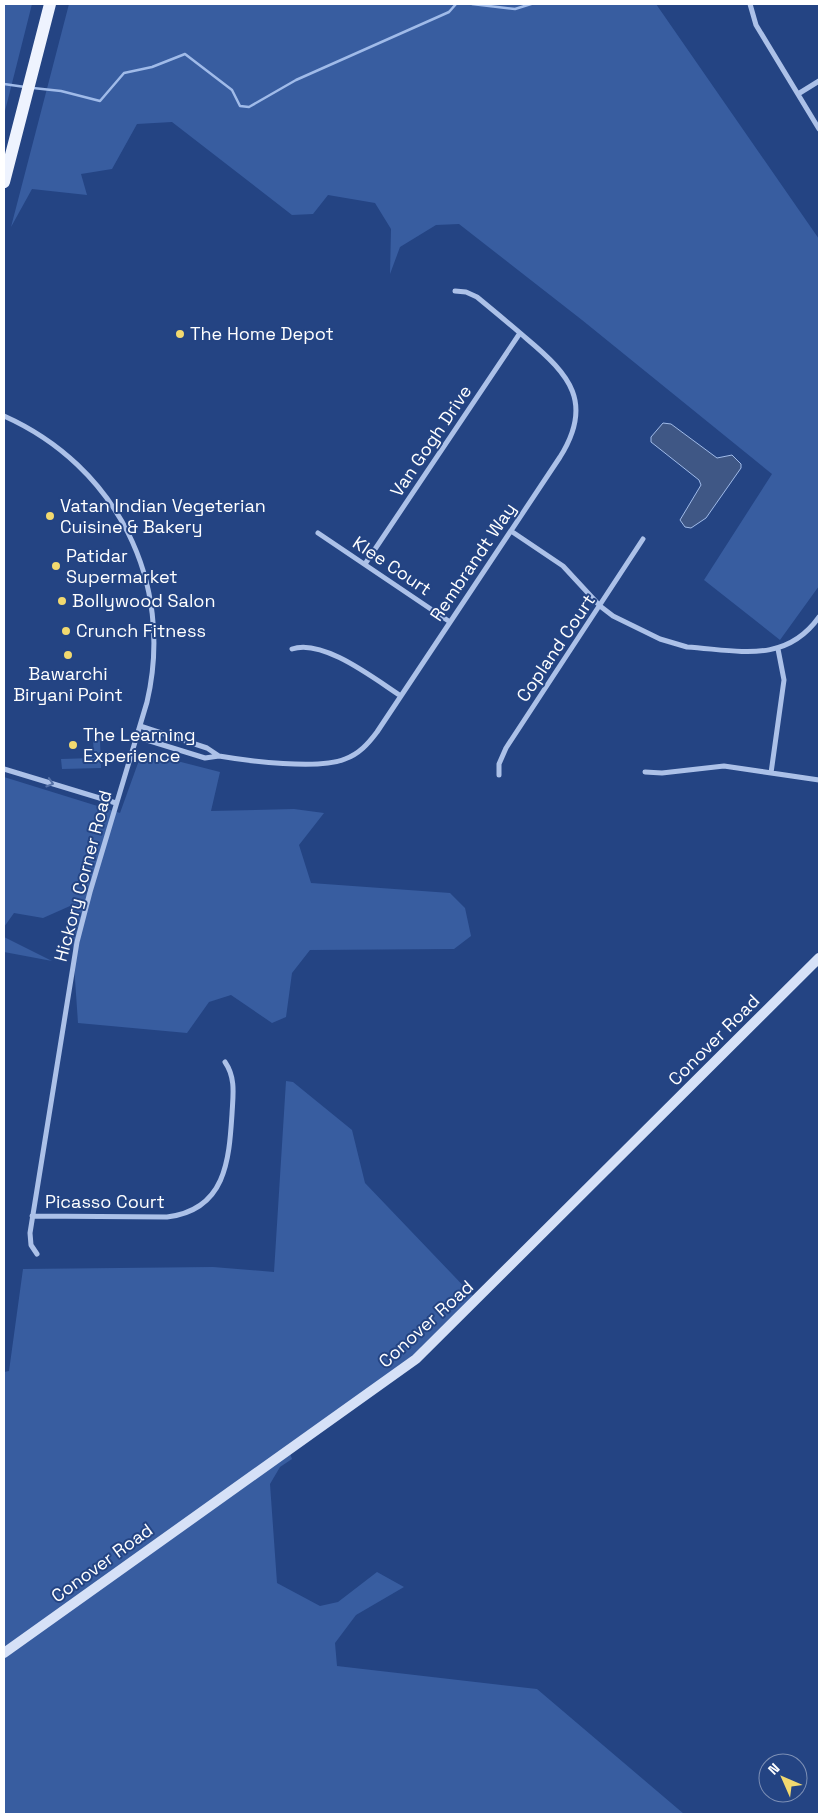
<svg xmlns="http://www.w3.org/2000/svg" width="823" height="1818" viewBox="0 0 823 1818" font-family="'Space Grotesk',sans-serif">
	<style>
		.green { fill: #385da0 }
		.water { fill: #3f5785; stroke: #a0bbe9 }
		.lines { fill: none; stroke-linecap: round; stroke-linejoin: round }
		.stream { stroke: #a0bbe9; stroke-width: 2.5 }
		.street { stroke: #acc1e8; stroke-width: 5 }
		.secondary { stroke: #d6e1f7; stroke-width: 10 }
		.primary { stroke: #eef3fe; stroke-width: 12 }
		.oneway { stroke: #5470a6 }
		.poi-dot { fill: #f2d96f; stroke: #244483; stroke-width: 2 }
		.labels { text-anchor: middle; stroke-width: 4; stroke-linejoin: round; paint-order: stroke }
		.poi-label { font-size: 18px; fill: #fff; stroke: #244483; text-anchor: start }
		.street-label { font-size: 18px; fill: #fff; stroke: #244483 }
	</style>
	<rect width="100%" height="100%" fill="#244483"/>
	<!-- green -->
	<path class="green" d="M4,4h28l-28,111z
		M69,4h587l163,235v347l-39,54 -76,-60 68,-106 -190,-154 -123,-96 -23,1 -36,22 -10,27 1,-45 -16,-26 -47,-8 -15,19 -21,1 -120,-93 -35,2 -25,45 -31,5 6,21 -55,-6 -21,38z
		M93,739h7l1,29 -39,1 -1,-10 33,-1z
		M142,752l78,20 -9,39 83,-2 30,4 -25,32 12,38 139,10 15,15 6,28 -17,13 -144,1 -18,23 -6,44 -14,6 -41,-28 -22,7 -22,31 -109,-10 -8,-117 -27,12 -29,-5 -10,14v-150l116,36z
		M4,937l48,24 -48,-9z
		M286,1081l7,1 59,48 13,53 109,114 -67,65 -120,83 5,14 -12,8 -10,17 7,99 43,23 18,-4 39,-30 27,15 -48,28 -21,28 2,23 200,23 147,125h-680v-442l5,-1 14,-102 190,-2 61,5z"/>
	<!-- water -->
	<path class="water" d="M663,423l8,1 46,34 15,-3 9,9v4l-35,50 -15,10 -6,-1 -5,-7 21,-35 -2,-5 -48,-38v-5z"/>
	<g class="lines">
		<!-- stream -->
		<path class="stream" d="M472,4l43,5 16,-5
			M4,84l21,3
			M33,88l28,3 39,10 24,-28 28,-6 33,-13 47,36 8,16 9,1 47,-27 153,-68 7,-8"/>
		<!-- street -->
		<path class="street" d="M750,4l6,21 63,104
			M798,94l21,-13
			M4,416c112,50 171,166 143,286l-57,190 -13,50 -47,291 1,12 6,9
			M511,531l52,35 37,40 13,10 47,23 27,8c50,3 98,18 132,-30
			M318,533l132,89
			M365,564l155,-231
			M292,649c31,-11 84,31 109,47
			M140,726l67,22 12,8c29,5 100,14 126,3 14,-5 23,-15 32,-27l183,-275c34,-54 10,-82 -33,-118 -16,-14 -33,-28 -50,-42l-11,-5 -11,-1
			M137,737l68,21 14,-2
			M4,769l112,34
			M645,772l17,1 62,-7 95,14
			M771,773l13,-93 -6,-31
			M499,775v-11l7,-16 137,-209
			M32,1216l135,1c59,-7 62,-57 65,-103 1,-19 4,-36 -7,-52"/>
		<!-- secondary -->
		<path class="secondary" d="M4,1653l412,-294 403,-401"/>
		<!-- primary -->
		<path class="primary" d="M4,182l46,-178"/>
	</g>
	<!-- one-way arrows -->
	<defs><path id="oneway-chevron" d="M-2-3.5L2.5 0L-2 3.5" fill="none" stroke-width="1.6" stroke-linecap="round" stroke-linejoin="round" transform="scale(1.25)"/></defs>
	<use class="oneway" href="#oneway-chevron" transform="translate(50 783) rotate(17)"/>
	<!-- markers -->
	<g class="poi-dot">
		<circle cx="180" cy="334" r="5"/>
		<circle cx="50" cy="516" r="5"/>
		<circle cx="56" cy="566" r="5"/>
		<circle cx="62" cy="601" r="5"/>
		<circle cx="66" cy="631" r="5"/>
		<circle cx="68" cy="655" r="5"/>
		<circle cx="73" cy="745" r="5"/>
	</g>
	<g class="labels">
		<!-- poi labels -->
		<g class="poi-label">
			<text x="190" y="340">The Home Depot</text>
			<text x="60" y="512">Vatan Indian Vegeterian<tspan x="60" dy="21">Cuisine &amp; Bakery</tspan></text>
			<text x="66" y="562">Patidar<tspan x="66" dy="21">Supermarket</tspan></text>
			<text x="72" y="607">Bollywood Salon</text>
			<text x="76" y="637">Crunch Fitness</text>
			<text x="68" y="680" text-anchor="middle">Bawarchi<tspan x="68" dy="21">Biryani Point</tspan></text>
			<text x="83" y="741">The Learning<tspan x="83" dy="21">Experience</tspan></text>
		</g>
		<!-- street labels -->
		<g class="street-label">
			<text transform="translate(431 441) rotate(-56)" y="6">Van Gogh Drive</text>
			<text transform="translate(473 562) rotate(-56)" y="6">Rembrandt Way</text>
			<text transform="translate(392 566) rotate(34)" y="6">Klee Court</text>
			<text transform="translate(556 648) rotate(-56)" y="6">Copland Court</text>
			<text transform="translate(83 876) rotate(-75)" y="6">Hickory Corner Road</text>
			<text transform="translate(714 1040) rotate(-45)" y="6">Conover Road</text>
			<text x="105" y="1208">Picasso Court</text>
			<text transform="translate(426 1324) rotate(-42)" y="6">Conover Road</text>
			<text transform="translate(102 1563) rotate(-36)" y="6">Conover Road</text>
		</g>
	</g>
	<!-- border -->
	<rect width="823" height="1818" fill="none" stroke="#ffffff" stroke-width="10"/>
	<!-- north arrow -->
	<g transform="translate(783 1778) rotate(315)"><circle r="24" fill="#244483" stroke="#7c8fb5"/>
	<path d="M0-4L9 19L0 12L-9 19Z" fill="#f2d96f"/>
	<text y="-8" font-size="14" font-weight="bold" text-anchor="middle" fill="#ffffff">N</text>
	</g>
</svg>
